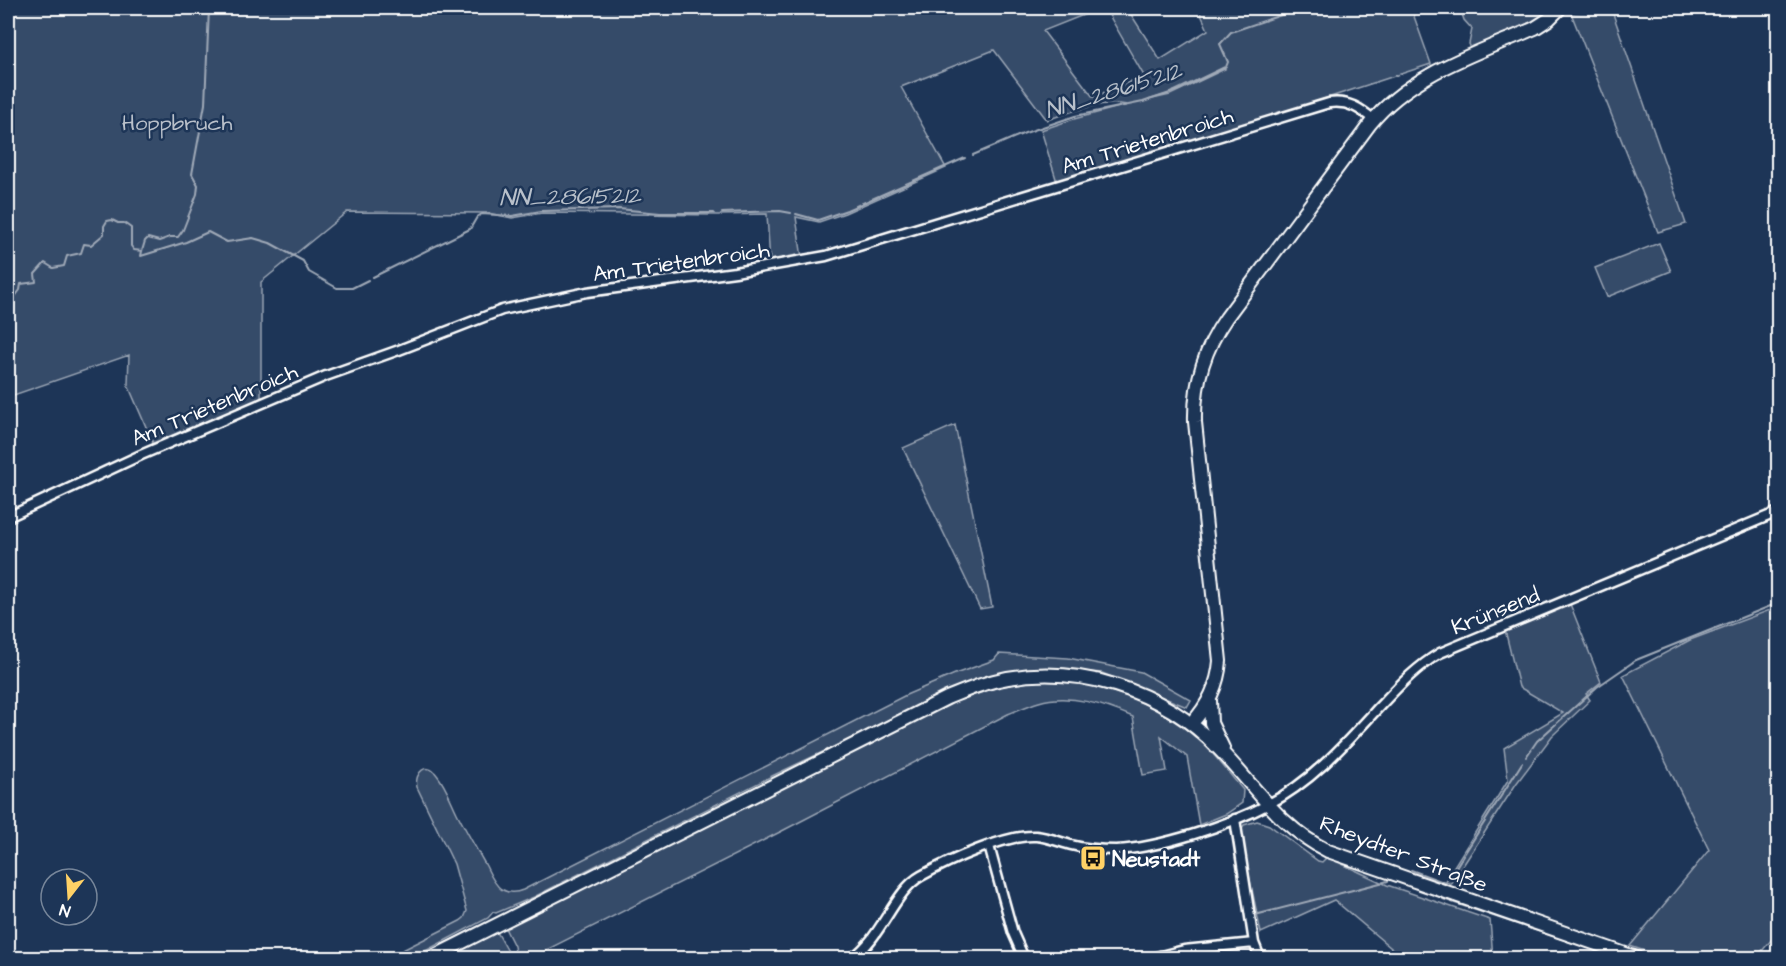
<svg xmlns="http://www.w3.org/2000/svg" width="1786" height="966" viewBox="0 0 1786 966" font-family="'Architects Daughter',sans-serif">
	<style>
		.green { fill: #364b69; stroke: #9aa5b4; stroke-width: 1.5; fill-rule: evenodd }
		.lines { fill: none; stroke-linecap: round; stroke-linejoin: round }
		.stream { stroke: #a0aab8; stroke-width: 2 }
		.minor-casing { stroke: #fff; stroke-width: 13 }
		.secondary-casing { stroke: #fff; stroke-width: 16 }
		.minor { stroke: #1d3557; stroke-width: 8 }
		.secondary { stroke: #1d3557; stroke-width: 12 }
		.labels { text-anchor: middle; stroke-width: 5; stroke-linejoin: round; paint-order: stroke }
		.park-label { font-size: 22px; fill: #b9c0ca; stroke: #1d3557 }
		.street-label { font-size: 22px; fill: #fff; stroke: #1d3557 }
		.poi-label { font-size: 22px; font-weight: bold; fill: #fff; stroke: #1d3557; text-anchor: start }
		.water-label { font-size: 24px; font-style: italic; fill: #b8c0ca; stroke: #1d3557 }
	</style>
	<rect width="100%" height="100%" fill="#1d3557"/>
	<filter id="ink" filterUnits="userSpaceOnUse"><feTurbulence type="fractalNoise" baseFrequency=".0167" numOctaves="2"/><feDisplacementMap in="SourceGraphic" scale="12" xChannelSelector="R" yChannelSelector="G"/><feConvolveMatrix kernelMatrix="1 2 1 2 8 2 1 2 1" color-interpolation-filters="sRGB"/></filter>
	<g filter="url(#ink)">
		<!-- green -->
		<path class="green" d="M8,8h1093l-58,23 50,66 51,-21 -39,-68h22l33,52 48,-30 -10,-22h213l20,56 -189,62 -185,56 -16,-52 33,-11 53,-14c-26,-5 -55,6 -80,15l-53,-70 -93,37 45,81 -101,45 -26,9 -23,-5 6,41 -32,5 -3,-49 -50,1 -175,-2 -30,5 -24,-5 -141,-1 -86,70v117l-108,44 -25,-58 1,-30 -121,42zM1224,67l1,2 -55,26 -22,5 20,-6z
			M1460,8h100l-86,47 -5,-11 3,-15 -8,-9z
			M1598,8h13l75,216 -28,8 -87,-219z
			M1659,243l12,28 -64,26 -12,-29z
			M955,425l37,182 -12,2 -77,-161z
			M1570,604l31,78 -15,12 4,6 -38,36 -36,48 -65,100 -5,-2 5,-11 57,-91 -4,-32 59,-35 -44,-26 -14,-57z
			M1778,607v212l-3,6 3,3v104l-22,26h-91l-35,-12 79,-96 -86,-175 67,-35z
			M999,654l69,4 73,14 50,28 -4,7 -85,-34 -48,-4 -65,7 -80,35 -137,65 -238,121 -38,16 -3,-1 -5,6 -76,40h-25l73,-37 4,-3 3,-7 -13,-47 -37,-77c-3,-15 10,-26 20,-12 9,11 14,26 20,38 9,18 19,35 29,53 4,8 8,18 15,23 8,5 15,4 22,1l383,-195 49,-21 39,-14z
			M1067,680c54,12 91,23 133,61 16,14 29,33 43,49l-1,13 -16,11 -27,11 -12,-68 -26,-21 6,35 -24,4 -10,-58c-28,-12 -63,-24 -94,-15 -10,3 -21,8 -31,12l-226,117 -236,119 -7,8h-95l53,-26 13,23 6,3 -2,-12 -8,-16v-3l439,-222 53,-18 36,-6z
			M1257,821l12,4 49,36 4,1 5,-5 60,28 103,35 3,38h-90l-69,-58 -73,33 -21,-101 4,-7z"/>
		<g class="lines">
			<!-- stream -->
			<path class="stream" d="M973,155l52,-22 50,-17 68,-14 36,-12 47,-23 2,-5 -8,-18 11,-12 62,-21v-3
				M722,213l58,-2 11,2
				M796,214l22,6 29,-10 118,-52
				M142,251l-1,5 45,-14 22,-10 19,10 26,-4 17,5 33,18 6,11 28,16h15l16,-8
				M373,277l97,-48 7,-12 5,-3 30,2 29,-5 78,-2 41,4h54
				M8,306l12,-16 1,-6 15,-2 -1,-8 10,-11 8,5 11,-2 3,-10 14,-3 3,-9 7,1 13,-11v-8l3,-5 5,-1 6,3h6l7,5v18l3,4 8,1 3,-10 3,-3 11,3 11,-4h8l5,-7 14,-36 1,-9 -6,-11 13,-70 4,-96
				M1526,757l11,-16 60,-54 39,-27 142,-57
				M1411,870l35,13
				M1449,878l73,-115
				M1443,899l175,59
				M1255,915l133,-34
				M1144,956l16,-6"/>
			<defs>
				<path id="minor" d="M8,517l133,-62 185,-79 73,-26 103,-40 85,-18 148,-20 91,-16 503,-153c19,-3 32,6 45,17
					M1235,819l19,124 6,15
					M989,846l24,87 11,25
					M852,958c30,-20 42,-67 69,-82 27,-15 85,-42 115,-40 12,1 24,6 35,9 15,4 30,5 45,5 43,-2 113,-25 151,-45 45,-23 79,-62 112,-98 19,-20 37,-40 61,-54l338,-141
					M1153,958l31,-8 70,-7"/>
				<path id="secondary" d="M1210,700l1,23 12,25
					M1191,724c17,-18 27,-38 29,-63l-25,-239c-1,-38 10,-74 31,-104l144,-194c41,-51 106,-70 165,-96l14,-9 11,-11
					M431,958l516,-260c15,-6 31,-13 47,-17 81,-20 169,9 225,68 37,38 60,78 109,102l309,107"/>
			</defs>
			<!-- minor casing -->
			<use href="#minor" class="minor-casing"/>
			<!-- secondary casing -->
			<use href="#secondary" class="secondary-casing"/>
			<!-- minor -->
			<use href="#minor" class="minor"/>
			<!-- secondary -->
			<use href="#secondary" class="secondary"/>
		</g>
	</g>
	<!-- icons -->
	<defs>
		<symbol id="bus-square" viewBox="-11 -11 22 22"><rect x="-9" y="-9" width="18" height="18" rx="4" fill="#ffd166" stroke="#1d3557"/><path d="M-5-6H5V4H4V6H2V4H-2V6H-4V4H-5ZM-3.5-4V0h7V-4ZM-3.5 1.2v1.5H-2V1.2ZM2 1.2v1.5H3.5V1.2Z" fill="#111"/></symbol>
	</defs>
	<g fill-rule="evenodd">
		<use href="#bus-square" x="1078" y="843" width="30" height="30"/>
	</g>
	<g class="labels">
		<!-- park labels -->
		<g class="park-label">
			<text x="177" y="130">Hoppbruch</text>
		</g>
		<!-- street labels -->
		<g class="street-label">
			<text transform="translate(1147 140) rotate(-17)" y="8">Am Trietenbroich</text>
			<text transform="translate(681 261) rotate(-8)" y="8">Am Trietenbroich</text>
			<text transform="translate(214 404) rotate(-23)" y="8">Am Trietenbroich</text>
			<text transform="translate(1495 610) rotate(-22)" y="8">Krünsend</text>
			<text transform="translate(1404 853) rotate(21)" y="8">Rheydter Straße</text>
		</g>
		<!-- poi labels -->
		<g class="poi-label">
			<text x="1112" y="866">Neustadt</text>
		</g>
		<!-- water labels -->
		<g class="water-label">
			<text transform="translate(1113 90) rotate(-17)" y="8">NN_28615212</text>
			<text transform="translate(570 196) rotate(-1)" y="8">NN_28615212</text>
		</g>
	</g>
	<!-- margin -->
	<rect width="1786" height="966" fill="none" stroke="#1d3557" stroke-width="30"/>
	<rect x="15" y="15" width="1756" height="936" fill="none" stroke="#fff" stroke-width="2" filter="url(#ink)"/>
	<!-- north arrow -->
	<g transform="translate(69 897) rotate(197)"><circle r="28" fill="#1d3557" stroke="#77869a" stroke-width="1.5"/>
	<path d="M0-4.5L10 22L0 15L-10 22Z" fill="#ffd166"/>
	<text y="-9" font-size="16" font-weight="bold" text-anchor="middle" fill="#ffffff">N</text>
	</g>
</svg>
